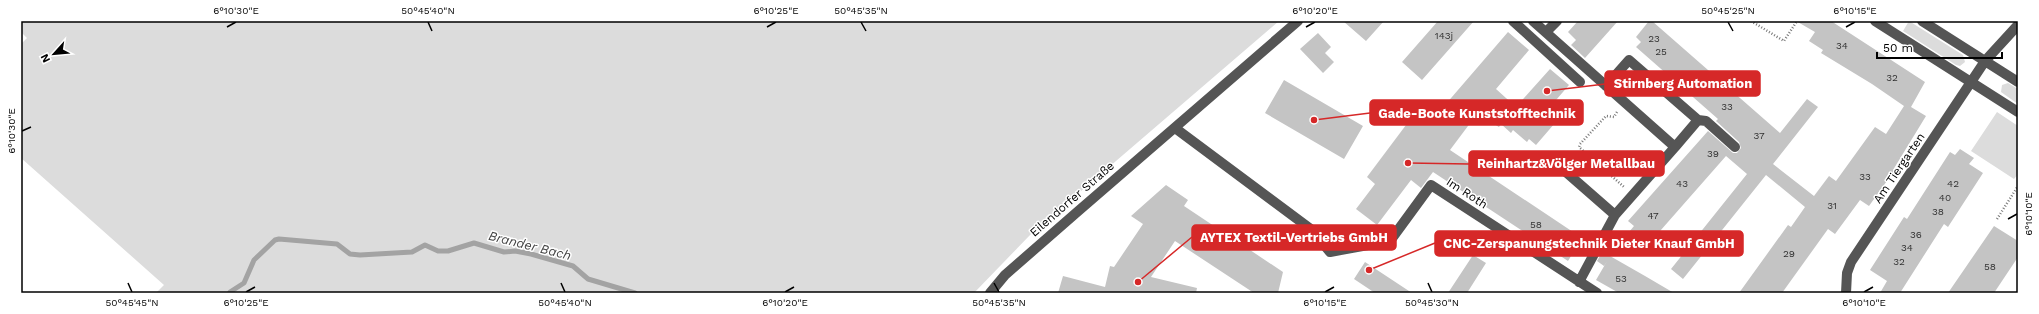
<svg xmlns="http://www.w3.org/2000/svg" width="2039" height="314" viewBox="0 0 2039 314" font-family="'Work Sans',sans-serif">
	<style>
		.green { fill: #dcdcdc }
		.lines { fill: none; stroke-linecap: round; stroke-linejoin: round }
		.stream { stroke: #a3a3a3; stroke-width: 5 }
		.building { fill: #c4c4c4 }
		.path { stroke: #777; stroke-width: 2.5; stroke-dasharray: 1 2; stroke-linecap: butt }
		.minor { stroke: #555; stroke-width: 10 }
		.ticks { fill: none; stroke: #000; stroke-width: 1.5 }
		.labels { text-anchor: middle; stroke-width: 3; stroke-linejoin: round; paint-order: stroke }
		.number-label { font-size: 10px; fill: #313131 }
		.street-label { font-size: 12px; fill: #000; stroke: #fff }
		.water-label { font-size: 13px; font-style: italic; fill: #444; stroke: #fff }
		.leader { fill: none; stroke: #d62828; stroke-width: 1.5 }
		.callout-dot { fill: #d62828; stroke: #fff; stroke-width: 1.5 }
		.callout { fill: #d62828; stroke: #d62828; stroke-width: 1.5 }
		.callout-label { font-size: 13px; text-anchor: middle; font-weight: bold; fill: #fff }
		.neatline { fill: none; stroke: #000; stroke-width: 1.5 }
		.ticks-label { font-size: 10px; text-anchor: middle; fill: #000 }
	</style>
	<rect width="100%" height="100%" fill="#fff"/>
	<!-- green -->
	<path class="green" d="M21,21h1258l-248,213 -57,59h-818l8,-8 -143,-127v-114l6,-6 -6,-6z
		M1909,21l54,34 2,7 -5,4 -4,-1 -53,-34z
		M2008,83l10,6v15l-17,-12 1,-7z
		M1997,112l21,14v48l-4,5 -43,-28z"/>
	<g class="lines">
		<!-- stream -->
		<path class="stream" d="M230,292l14,-9 10,-23 21,-20 4,-1 58,5 13,10 10,1 52,-3 13,-7 13,6h10l26,-8 30,9 11,-1 16,3 42,12 15,13 47,14"/>
	</g>
	<!-- building -->
	<path class="building" d="M1343,21h41l-18,20z
		M1438,21h36l-52,59 -20,-18z
		M1578,21h40l-33,37 -14,-13 5,-5 -8,-8z
		M1649,21h3l128,112 27,-34 11,8 -45,57 41,32 15,-20 7,5 39,-54 11,7 18,-28 -32,-22 -51,-31 2,-3 -14,-9 6,-9 -19,-11h35l94,61 -14,25 15,9 -33,54 1,1 -25,35 -9,-6 -25,34 -7,-5 -46,64h-43l49,-68 3,2 14,-20 -39,-32 -83,104 -12,-10 76,-95 -21,-18 -80,91 -17,-15 5,-6 -6,-5 80,-90 25,22h4l4,-5 -2,-6 -23,-21 2,-2 -82,-72 5,-5 -5,-5z
		M1508,32l21,18 -33,39 20,18 34,-38 19,16 -25,29 11,9 -19,22 -7,-6 -2,3 -14,-12 -2,3 -10,-9 -2,3 -22,-13 -27,36 132,88 2,-1 9,5 -7,12 -10,-6 -8,13 -135,-89 -12,16 -10,-8 -34,45 -21,-16 19,-25 -8,-7 57,-76 15,11z
		M1318,33l13,14 -6,6 9,9 -11,11 -23,-24z
		M1284,80l79,46 -19,33 -79,-46z
		M1960,149l14,9 -5,6 14,9 -35,54 -4,-3 -44,69h-20l7,-12 -17,-11 34,-53 3,2 43,-67 5,3z
		M1166,185l22,15 -4,6 99,66 -5,21h-24l-79,-52 -24,36 46,11 -1,5h-138l5,-17 42,11 5,-21 4,1 29,-43 -12,-8z
		M1994,226l24,15v16l-24,36h-46z
		M1604,249l8,4 -8,13 -7,-5z
		M1473,255l13,8 -19,30h-19z
		M1610,256l35,20 29,17h-55l-23,-13z
		M1365,262l47,31h-37l-21,-14z"/>
	<g class="lines">
		<!-- path -->
		<path class="path" d="M1751,21l33,20 13,-20
			M1617,112l-3,5 -8,-1 -26,28 -1,3 45,40
			M1997,219l21,-33"/>
		<!-- minor -->
		<path class="minor" d="M1513,21l67,61
			M1533,21l142,126 -60,68 -36,67
			M1875,21l143,91
			M1922,21l96,61
			M1546,32l11,-11
			M1606,86l23,-26 69,60 -23,27
			M1698,120l8,1 29,26
			M1175,128l137,102 18,22 60,-11 41,-56 166,108
			M1559,166l56,49
			M990,293l15,-18 71,-62 222,-192
			M1846,293l1,-20 4,-11 134,-201 33,-36"/>
	</g>
	<!-- ticks -->
	<path class="ticks" d="M428,22l4,9M861,22l5,9M1728,22l5,9M227,27l9,-5M767,27l9,-5M1306,27l9,-5M1846,27l9,-5M22,131l9,-4M2008,219l9,-5M128,283l4,9M561,283l4,9M994,283l5,9M1428,283l4,9M246,292l9,-5M785,292l9,-5M1325,292l9,-5M1864,292l9,-5"/>
	<g class="labels">
		<!-- number labels -->
		<g class="number-label">
			<text x="1444" y="39">143j</text>
			<text x="1654" y="42">23</text>
			<text x="1842" y="49">34</text>
			<text x="1661" y="55">25</text>
			<text x="1892" y="81">32</text>
			<text x="1727" y="110">33</text>
			<text x="1759" y="139">37</text>
			<text x="1713" y="157">39</text>
			<text x="1865" y="180">33</text>
			<text x="1682" y="187">43</text>
			<text x="1953" y="187">42</text>
			<text x="1945" y="201">40</text>
			<text x="1832" y="209">31</text>
			<text x="1938" y="215">38</text>
			<text x="1653" y="219">47</text>
			<text x="1536" y="228">58</text>
			<text x="1916" y="238">36</text>
			<text x="1907" y="251">34</text>
			<text x="1789" y="257">29</text>
			<text x="1899" y="265">32</text>
			<text x="1990" y="270">58</text>
			<text x="1621" y="282">53</text>
		</g>
		<!-- street labels -->
		<g class="street-label">
			<text transform="translate(1899 168) rotate(-56)" y="4">Am Tiergarten</text>
			<text transform="translate(1467 193) rotate(33)" y="4">Im Roth</text>
			<text transform="translate(1072 199) rotate(-41)" y="4">Eilendorfer Straße</text>
		</g>
		<!-- water labels -->
		<g class="water-label">
			<text transform="translate(530 245) rotate(14)" y="5">Brander Bach</text>
		</g>
	</g>
	<!-- callouts -->
	<path class="leader" d="M1547 91L1605 84M1314 120L1370 113M1408 163L1469 164M1138 282L1192 237M1369 270L1435 243"/>
	<g class="callout-dot">
		<circle cx="1547" cy="91" r="4"/>
		<circle cx="1314" cy="120" r="4"/>
		<circle cx="1408" cy="163" r="4"/>
		<circle cx="1138" cy="282" r="4"/>
		<circle cx="1369" cy="270" r="4"/>
	</g>
	<g class="callout">
		<rect x="1605" y="71" width="155" height="25" rx="4"/>
		<rect x="1370" y="100" width="213" height="25" rx="4"/>
		<rect x="1469" y="151" width="195" height="25" rx="4"/>
		<rect x="1192" y="225" width="204" height="25" rx="4"/>
		<rect x="1435" y="231" width="308" height="25" rx="4"/>
	</g>
	<g class="callout-label">
		<text x="1683" y="88">Stirnberg Automation</text>
		<text x="1477" y="118">Gade-Boote Kunststofftechnik</text>
		<text x="1566" y="168">Reinhartz&amp;Völger Metallbau</text>
		<text x="1294" y="242">AYTEX Textil-Vertriebs GmbH</text>
		<text x="1589" y="248">CNC-Zerspanungstechnik Dieter Knauf GmbH</text>
	</g>
	<!-- border -->
	<rect width="2039" height="314" fill="none" stroke="#ffffff" stroke-width="44"/>
	<!-- north arrow -->
	<g transform="translate(54 54) rotate(243)" stroke="#ffffff" stroke-width="3" paint-order="stroke">
	<path d="M0-3L7 15L0 10L-7 15Z" fill="#000000"/>
	<text y="-6" font-size="11" font-weight="bold" text-anchor="middle" fill="#000000">N</text>
	</g>
	<!-- scale -->
	<path d="M1877 52v6h125v-6" fill="none" stroke="#000000" stroke-width="2"/>
	<text x="1883" y="52" font-size="12" fill="#000000" stroke="#ffffff" stroke-width="3" paint-order="stroke">50 m</text>
	<rect x="22" y="22" width="1995" height="270" class="neatline"/>
	<g class="ticks-label">
		<text x="236" y="14">6°10'30"E</text>
		<text x="428" y="14">50°45'40"N</text>
		<text x="776" y="14">6°10'25"E</text>
		<text x="861" y="14">50°45'35"N</text>
		<text x="1315" y="14">6°10'20"E</text>
		<text x="1728" y="14">50°45'25"N</text>
		<text x="1855" y="14">6°10'15"E</text>
		<text transform="translate(11 131) rotate(-90)" y="4">6°10'30"E</text>
		<text transform="translate(2028 214) rotate(-90)" y="4">6°10'10"E</text>
		<text x="132" y="306">50°45'45"N</text>
		<text x="246" y="306">6°10'25"E</text>
		<text x="565" y="306">50°45'40"N</text>
		<text x="785" y="306">6°10'20"E</text>
		<text x="999" y="306">50°45'35"N</text>
		<text x="1325" y="306">6°10'15"E</text>
		<text x="1432" y="306">50°45'30"N</text>
		<text x="1864" y="306">6°10'10"E</text>
	</g>
</svg>
